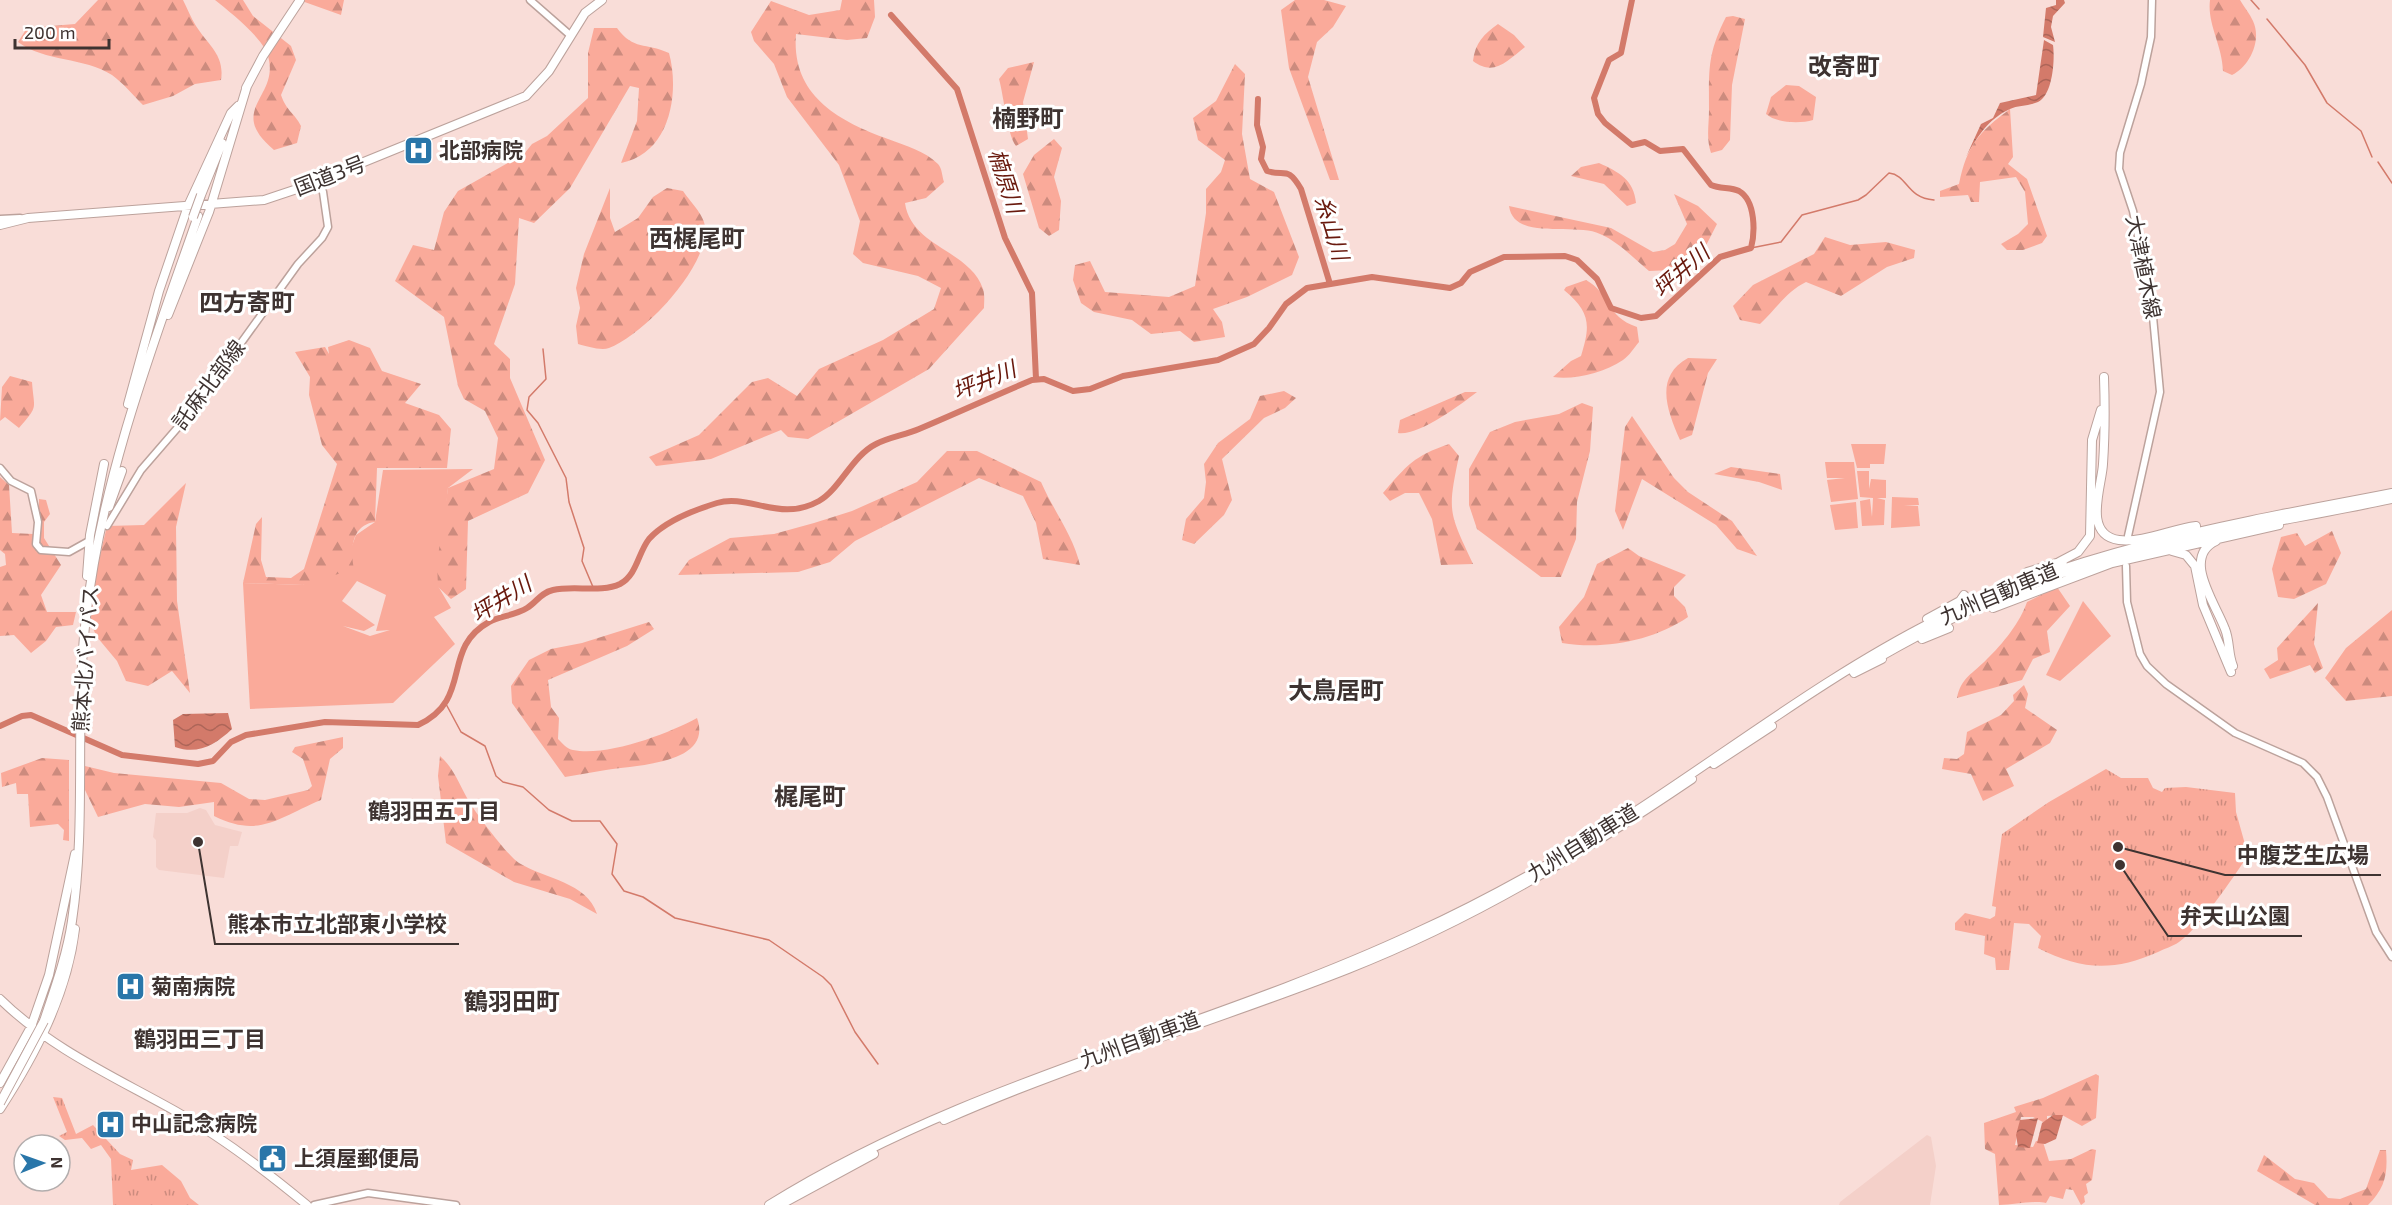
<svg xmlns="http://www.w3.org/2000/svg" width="2392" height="1205" viewBox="0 0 2392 1205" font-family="'Exo 2','Noto Sans JP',sans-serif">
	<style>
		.built { fill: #f4d0c9 }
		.grass { fill: #faaa9a; fill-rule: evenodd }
		.forest { fill: url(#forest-firs) }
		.park { fill: url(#park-tufts) }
		.water { fill: url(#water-waves) }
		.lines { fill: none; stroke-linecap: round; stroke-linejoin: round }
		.stream { stroke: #d37a6a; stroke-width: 1.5 }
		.river { stroke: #d37a6a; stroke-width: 6 }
		.major-casing { stroke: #bca29c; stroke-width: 9 }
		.highway-casing { stroke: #bca29c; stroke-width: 10 }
		.major { stroke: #fff; stroke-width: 6 }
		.highway { stroke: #fff; stroke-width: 8 }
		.highway-bridge-casing { stroke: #bca29c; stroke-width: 10; stroke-linecap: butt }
		.highway-bridge { stroke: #fff; stroke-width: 8 }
		.labels { text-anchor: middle; stroke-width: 6; stroke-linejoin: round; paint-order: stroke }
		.poi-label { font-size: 21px; font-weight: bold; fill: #3e3331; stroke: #fff; text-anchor: start }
		.street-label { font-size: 21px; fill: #3e3331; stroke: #fff }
		.water-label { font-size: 22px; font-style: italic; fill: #69190d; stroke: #fff }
		.neighbourhood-label { font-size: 22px; font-weight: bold; fill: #3e3331; stroke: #fff }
		.quarter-label { font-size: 24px; font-weight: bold; fill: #3e3331; stroke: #fff }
		.leader { fill: none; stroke: #3e3331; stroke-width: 2 }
		.callout-dot { fill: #3e3331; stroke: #fff; stroke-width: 2 }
		.callout-label { font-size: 22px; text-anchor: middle; font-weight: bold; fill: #3e3331; stroke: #fff; stroke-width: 6; stroke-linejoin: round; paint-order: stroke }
	</style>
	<defs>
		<pattern id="forest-firs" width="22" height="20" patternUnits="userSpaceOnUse" patternTransform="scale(1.5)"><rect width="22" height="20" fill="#faaa9a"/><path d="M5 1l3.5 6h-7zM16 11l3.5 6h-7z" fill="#cc8b7e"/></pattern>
		<pattern id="park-tufts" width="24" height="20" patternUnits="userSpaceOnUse" patternTransform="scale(1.5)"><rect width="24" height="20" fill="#faaa9a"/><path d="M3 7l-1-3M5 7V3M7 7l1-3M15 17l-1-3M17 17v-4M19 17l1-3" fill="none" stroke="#cc8b7e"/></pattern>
		<pattern id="water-waves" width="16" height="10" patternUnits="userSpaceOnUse" patternTransform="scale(1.5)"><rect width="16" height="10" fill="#d37a6a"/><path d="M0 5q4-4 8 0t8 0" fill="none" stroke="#ad6558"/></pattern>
	</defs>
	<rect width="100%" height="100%" fill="#f9ddd8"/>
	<!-- built -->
	<path class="built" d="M200,808l6,2 9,15 27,7 -4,14h-8l-6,32 -65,-8 -3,-3v-27l-3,-3 3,-24h31z
		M1927,1135l4,2 5,29 -6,39h-91l1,-3z"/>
	<!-- grass -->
	<path class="grass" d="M1851,444h35l-2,20h-14v4h-13z
		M1825,462h29l4,37 -27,3 -4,-22 18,-2h-18z
		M473,469l-25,19 -10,98 13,22 -17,9 21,27 -62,59 -143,6 -7,-126 60,2 47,-34 6,-16 19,-13 8,-52zM357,581l29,14 -10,36 14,-1 -20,6 -27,-10 21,5 11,-6 -33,-24z
		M1857,471h12v18l2,-10 15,1v18h-9l8,2 -1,25 -22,1 -2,-25 10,-2 2,18 1,-19 -13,-1z
		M1892,497l26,1 1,7h-15l14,1 2,20 -29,2z
		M1856,502l2,26 -23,2 -5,-25z
		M2083,601l28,35 -51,45 -14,-6z"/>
	<!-- forest -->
	<path class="forest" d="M98,0h85c4,8 8,18 13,26 12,19 29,29 25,54l-26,4 -22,12 -30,9c-10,-10 -20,-22 -31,-30 -28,-18 -67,-13 -94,-33l9,-14 48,-4z
		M215,0h28l10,16 38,30 5,14 -15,35c6,17 13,17 20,31l-4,17 -23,7c-50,-42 9,-53 -7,-97 -6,-16 -38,-42 -52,-53z
		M299,0h45l-3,15z
		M842,0h32l1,17 -8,21 -20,2 -51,-6c-5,61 42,87 92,105 18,7 37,12 50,25 4,4 4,12 6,18l-18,16 -21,5c6,44 65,47 78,86 2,6 1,14 1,19l-55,61 -121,70 -20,-2 -7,-7 -70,29 -55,7 -7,-9 50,-22 53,-53 16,-4 29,18 22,-27 64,-29 51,-31 7,-21 -23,-12 -55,-13 -10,-9 7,-33 -21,-56 -52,-68 -13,-33 -20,-23 -3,-9 20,-31 38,14 31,-5z
		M1295,0h29l22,6 -13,21 -16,15 -9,35 31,103h-9l-41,-112 -8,-58z
		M2210,0h30c4,7 10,14 13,21 9,19 -3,45 -21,54l-9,-4c-1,-27 -16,-47 -13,-71z
		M1733,16l12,3 -13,66 -2,55 -8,10 -11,3c-5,-15 -2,-28 -2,-43 0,-39 -2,-56 17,-93z
		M1498,24l16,11 11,12c-18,14 -31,30 -52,14 2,-18 11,-27 25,-37z
		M594,28h23c17,23 28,14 52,25 11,40 1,101 -48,110l16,-42 2,-33 -9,-2 -60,102 -36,35 -15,-5 -4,66 -21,60 16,15v19l35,82 -17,33 -60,28 -2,68 -15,10 -13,-12 -1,-24 11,-75 46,-19 4,-31 -13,-27 -21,-12 -6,-13 -14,-69 -49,-36 18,-36 21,5 10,-38 14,-21 66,-37 8,-10 15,-8 41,-38v-45z
		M1034,62l-11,40 5,37 -12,7c-9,-12 -12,-49 -17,-67l9,-11z
		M1235,64l10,10 -3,60 8,45 24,13 25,65 -7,18 -45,22 -34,12 9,13 3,15 -31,5 -14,-11 -29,3 -19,-14 -38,-8 -13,-9 -8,-23 2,-15 15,-4 15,31 64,5 26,-11 11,-73v-24l15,-17 4,-12 -27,-20 -5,-22 23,-17z
		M1786,85l13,1 17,11 -3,23c-13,4 -37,3 -47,-6l5,-17z
		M2010,109l3,48 -5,7 19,15 20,57 -5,7 -19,7h-16l-6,-6 17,-10 10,-10 -3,-32 -9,-15 -36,5 -1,20h-8l-3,-7 -28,2v-6l19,-7c8,-39 20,-52 51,-75z
		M1054,139l8,9 -8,29 7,24 -2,29 -10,6 -10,-8 -16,-54 11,-19z
		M1599,163c20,9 35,17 37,40l-9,3 -23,-22 -33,-8 10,-9z
		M610,188v30l5,14 23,-14 15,-21 14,-9 16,3c6,9 21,24 22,35 5,39 -61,109 -96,122 -8,3 -23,-2 -31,-4l-2,-18 4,-18 -4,-20 8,-34z
		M1674,194l24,12 19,18 -23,45 -45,2c-16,-13 -30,-29 -49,-37 -25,-12 -86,8 -91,-28l102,22 42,24 12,-2 10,-6 12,-20z
		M1825,237l25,8 36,-3 29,8 -1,8 -27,9 -46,29 -35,-14c-19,9 -30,27 -46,42l-20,-4 -7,-14 20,-21 61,-31z
		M1586,280c25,14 19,36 51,47l2,15c-5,6 -10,14 -16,18 -20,13 -48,20 -70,17l18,-16 10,-5c10,-32 9,-44 -17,-66l2,-3z
		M349,340l21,8 12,23 39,13 -16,19 34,12 12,14 -4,39h-70l-2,54c-24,3 -25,29 -21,47l-51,16 -60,-2 13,-59 6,-7 -1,43 5,17 25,1 13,-9 33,-105 -15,-19 -13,-50 1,-18 -15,-25 30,-5 4,7 -1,-7z
		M1688,358l29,1 -9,14 -16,62 -12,5c-13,-30 -26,-63 8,-82z
		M10,376l22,6c2,28 7,23 -13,46l-14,-11 -5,4 2,-34z
		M1284,391l12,7 -11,10 -21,10 -42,41 10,41 -8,15 -30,29 -12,-4 4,-21 18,-21 2,-16 -2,-18 14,-21 32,-24 10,-23z
		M1465,392h12c-17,13 -58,44 -79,41l2,-13z
		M1582,403l11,4 -3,44 -13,51 -1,37 -15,38h-20l-64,-48 -8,-24v-36l21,-37 25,-10 44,-8z
		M1632,416l42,62 14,14 44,29 25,35 -20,-7 -21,-24 -74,-46 -19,51 -8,-19 10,-84z
		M1449,444l10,12c-12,57 -10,56 14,108l-32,1 -9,-46 -13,-26h-14l-15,8 -7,-8c24,-28 31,-37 66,-49z
		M947,451h30l64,31c12,28 32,53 39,83l-37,-6 -7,-36 -13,-27 -44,-18 -124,63 -25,21 -32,10 -120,3 11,-15 41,-22 44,-4 40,-11 38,-12 65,-29z
		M1731,467l49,7 2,16 -23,-8 -45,-8z
		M0,477l9,8 3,48 21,1 6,-4v-31l7,1 4,14 -6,8v16l17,27 -20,30 6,17h29l-3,13 -17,2 -10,14 -15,12 -17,-18 -14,1v-69l6,-2 -1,-11 -5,-4z
		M186,483l-10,44 1,74 13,92 -18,-22 -24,15 -22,-5 -9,-20 -20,-24 -11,-23 21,-88 37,-1z
		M2332,531l9,22 -15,31 -32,15 -16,-2 -6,-28 9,-32 16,-4 8,13z
		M1628,548l11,8 47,19 -12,12v9l11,11 3,10c-35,24 -84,33 -126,26l-3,-16 25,-30 13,-33z
		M2057,587l13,19 -23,25 3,21 -17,7 -11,21 -65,18c4,-21 16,-24 30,-39 15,-14 34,-38 40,-57z
		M2318,603l-4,41 9,24 -8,5 -5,-8 -40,14 -6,-10 14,-9 -1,-12z
		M2392,610v86l-46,5 -21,-23 21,-30z
		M649,622l5,7 -27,17 -79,34 3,27 8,11 -1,21c4,4 9,10 15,11 33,7 95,-16 124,-32 17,47 -64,47 -91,52 -14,2 -27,5 -41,7l-53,-74 -1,-17 18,-26 22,-11 31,-6z
		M2024,685l4,9 -3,14 32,22 -7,13 -44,26 8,17 -31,15 -12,-27 -29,-5 2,-11 13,1 7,-5 3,-22 34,-17 13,-14 -1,-6z
		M343,737v11l-13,11 -9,41c-42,17 -61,39 -107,16v-14l-35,5 -34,-3 -47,13 -13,-27v-24l29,7 107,10 28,16 16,1 43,-10 4,-4 -9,-27 -11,-7 3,-5z
		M440,756c15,13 20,31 30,47 8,13 37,52 49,60 26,16 68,19 78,51l-27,-15 -56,-17 -68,-39 -8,-67z
		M42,758l27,2v81l-6,-1 1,-10 -6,-6 -28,3 -2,-33h-11l-1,-11 -14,4 -1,-14z
		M2096,1074l3,2 -3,42 -14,8 -20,-11 -15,1v5l-4,1 -10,-5h-12l-6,28 18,2 3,-6 7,1 6,19 22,-2 21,-10 4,1 -4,30 -6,4 2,9 -4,3 1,6 -4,3 -8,-15 -7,-1 -3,10 -13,-3 -4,7c-12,-3 -31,2 -47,2l-4,-51 -10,-5 -1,-26 32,-11 -2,-5 29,-9z
		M2380,1150h6c2,24 -1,38 -18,55h-53l-58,-34 7,-16 31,24 19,4 14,15 12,1 26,-10z"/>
	<!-- park -->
	<path class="park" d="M2106,769l15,9h27l5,10 9,4 3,-4 21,-1 49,6 1,19 12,43c-14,22 -49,73 -69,87 -7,5 -14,6 -21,10 -45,20 -77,18 -120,-4l3,-12 -12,-12 -15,-1 -5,47h-13l-1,-12 -11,-4 1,-18 -30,-6v-7l10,-10 25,6 5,-3 1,-9 -4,-1 10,-72 47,-32z
		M53,1097l9,1 14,36 17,-9 27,29 13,6 -2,10 31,-5 19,16 9,17 9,7h-86l-2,-46 -10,-14 -10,4 -9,-11 -17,2 -6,-4 8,-4z"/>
	<!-- water -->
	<path class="water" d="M2056,0h8l1,3 -12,13 -2,11 4,15 -12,-5 3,-29 10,-3z
		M2044,40l9,5c2,14 0,50 -15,57 -9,4 -20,3 -28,7 -22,10 -33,28 -44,48l15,-33 12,-6 7,-15 36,-8z
		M228,713l4,16c-17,16 -34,26 -57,18l-2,-27 10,-6z
		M2053,1115h10l-7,24 -11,5 -8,-1 5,-20z
		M2038,1118l-8,30 -12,-1 -2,-12 4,-15z"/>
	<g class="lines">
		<!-- stream -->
		<path class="stream" d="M2251,0l8,9
			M2267,19l38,46 22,38 34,28 11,26
			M2378,162l14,21
			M1751,248l30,-6 21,-27 56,-15 8,-5 23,-22c19,2 17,25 45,27
			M543,349l3,30 -17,18 -2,13 11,13 28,55 3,24 15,46 -2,13 11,26
			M446,704l15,28 24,14 11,30 7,6 20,5 26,23 23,11h28l17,23 -5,30 12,17 19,6 32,21 94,22 54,37 8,8 24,47 23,32"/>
		<!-- river -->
		<path class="river" d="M891,15l66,74 48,149 27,55 4,86
			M1258,99l-1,26 6,22 -2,12 6,12c18,6 20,-6 34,18l29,95
			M0,726l22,-10 9,-1 91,40 76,9 15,-3 18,-19 15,-7 79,-13 93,3c56,-26 22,-76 71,-103 12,-6 27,-7 38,-14 10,-6 13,-15 26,-18 20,-5 48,3 67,-6 17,-9 18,-31 29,-45 16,-18 45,-29 68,-36 31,-10 63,20 102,-2 21,-12 33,-45 57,-57 13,-7 29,-9 43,-15 38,-16 75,-33 113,-49l12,-1 29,12 17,-2 33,-13 95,-16 36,-16 15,-16 17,-24 21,-16 65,-11 78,11 11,-5 9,-11 34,-15 61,-1 12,4 20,19 14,29 30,10 15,-2 64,-59 31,-9c4,-15 5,-47 -12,-57 -8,-4 -19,-2 -28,-6l-28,-36 -23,2 -15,-9 -13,3 -27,-22 -7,-9 -4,-16 15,-38 12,-7 11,-53"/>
		<defs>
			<path id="major" d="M530,0l40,35
				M0,219l20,-1
				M0,468l11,13 20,10 7,31 -2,22 5,6 28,2 18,-10
				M107,526l34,-56 51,-59 106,-147 24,-26 6,-11 -5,-35 -5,-12
				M2128,536l32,-144 -8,-86 -19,-95 -14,-42 1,-16 21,-69 10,-47 1,-37
				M2126,566l1,36 13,52 7,12 19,18 69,49 68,30 14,14 10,20 49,135 16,25
				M314,1205l54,-12 88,12"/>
			<path id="highway" d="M246,88l17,-32 37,-56
				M201,195l21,-52
				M0,225l28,-7 236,-18 36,-12 226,-92 23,-25 36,-58 17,-13
				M168,315l41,-103 38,-126
				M2104,377c1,29 1,58 -1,87 -1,22 -21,71 16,76 24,3 53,-11 77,-14
				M128,404l31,-113 29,-85 43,-93 7,-7
				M109,507l13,-36
				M2216,541c-35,16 0,63 9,88 5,12 3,25 8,37
				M2172,551l14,4 9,11 8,39 28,67
				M2059,562l19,-10 12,-16 2,-96 9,-30
				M2027,572l36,-11
				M87,576l3,-41 14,-71
				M1993,608l119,-45 167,-38
				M1927,619l33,-18 4,-6
				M1922,639l27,-11
				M1878,658c64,-37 132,-69 203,-91 102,-32 207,-46 311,-68
				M1854,673l28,-14
				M1714,764l58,-38
				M0,999c51,50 115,78 177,113 46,26 89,59 130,93
				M44,1021c11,-33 23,-66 28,-100 15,-101 2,-203 14,-304 16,-139 66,-269 112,-401
				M0,1083l31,-56 18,-52 26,-121
				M0,1109c35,-54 67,-114 75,-180
				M944,1120c131,-58 270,-98 404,-151 122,-48 235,-116 344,-190
				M769,1205c200,-125 433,-173 644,-271 77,-35 149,-76 220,-121 100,-65 196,-139 303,-193 144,-71 299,-97 456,-127
				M780,1205l94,-51"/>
		</defs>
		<!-- major casing -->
		<use href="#major" class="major-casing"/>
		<!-- highway casing -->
		<use href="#highway" class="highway-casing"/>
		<!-- major -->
		<use href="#major" class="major"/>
		<!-- highway -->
		<use href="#highway" class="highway"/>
		<defs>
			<path id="highway-bridge" d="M193,217l8,-22
				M0,1103l44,-82"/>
		</defs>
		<!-- highway-bridge casing -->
		<use href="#highway-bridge" class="highway-bridge-casing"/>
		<!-- highway-bridge -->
		<use href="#highway-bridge" class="highway-bridge"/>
	</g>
	<!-- icons -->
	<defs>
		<symbol id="hospital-square" viewBox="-11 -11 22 22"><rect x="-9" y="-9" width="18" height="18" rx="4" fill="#2976a9" stroke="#fff"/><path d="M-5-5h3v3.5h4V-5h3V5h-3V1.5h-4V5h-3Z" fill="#fff"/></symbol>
		<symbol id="civic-square" viewBox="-11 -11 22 22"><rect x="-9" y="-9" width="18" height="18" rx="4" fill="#2976a9" stroke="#fff"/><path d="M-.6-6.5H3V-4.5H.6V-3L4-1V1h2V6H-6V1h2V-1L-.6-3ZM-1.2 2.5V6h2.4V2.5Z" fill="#fff"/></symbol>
	</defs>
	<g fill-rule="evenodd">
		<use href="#hospital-square" x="402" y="134" width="33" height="33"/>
		<use href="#hospital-square" x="114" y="970" width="33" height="33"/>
		<use href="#hospital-square" x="94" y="1108" width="33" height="33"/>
		<use href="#civic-square" x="256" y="1142" width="33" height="33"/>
	</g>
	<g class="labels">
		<!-- poi labels -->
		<g class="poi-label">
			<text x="439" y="158">北部病院</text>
			<text x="151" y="994">菊南病院</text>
			<text x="131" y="1131">中山記念病院</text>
			<text x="294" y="1166">上須屋郵便局</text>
		</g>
		<!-- street labels -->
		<g class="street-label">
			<text transform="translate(330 176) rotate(-21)" y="7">国道3号</text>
			<text transform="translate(2143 267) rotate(79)" y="7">大津植木線</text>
			<text transform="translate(209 385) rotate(-53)" y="7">託麻北部線</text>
			<text transform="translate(1999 594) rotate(-23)" y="7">九州自動車道</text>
			<text transform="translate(86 659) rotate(-86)" y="7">熊本北バイパス</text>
			<text transform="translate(1583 843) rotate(-32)" y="7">九州自動車道</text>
			<text transform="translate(1140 1040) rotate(-20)" y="7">九州自動車道</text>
		</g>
		<!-- water labels -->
		<g class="water-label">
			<text transform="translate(1006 181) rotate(72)" y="8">楠原川</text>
			<text transform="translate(1332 228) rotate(73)" y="8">糸山川</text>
			<text transform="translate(1681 271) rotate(-41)" y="8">坪井川</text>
			<text transform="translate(984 380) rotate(-22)" y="8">坪井川</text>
			<text transform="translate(501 599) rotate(-32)" y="8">坪井川</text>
		</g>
		<!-- neighbourhood labels -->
		<g class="neighbourhood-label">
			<text x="434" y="819">鶴羽田五丁目</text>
			<text x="200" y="1047">鶴羽田三丁目</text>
		</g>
		<!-- quarter labels -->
		<g class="quarter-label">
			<text x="1844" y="75">改寄町</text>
			<text x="1028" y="127">楠野町</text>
			<text x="697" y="247">西梶尾町</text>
			<text x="247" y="311">四方寄町</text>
			<text x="1336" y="699">大鳥居町</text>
			<text x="810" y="805">梶尾町</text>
			<text x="512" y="1010">鶴羽田町</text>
		</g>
	</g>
	<!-- callouts -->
	<path class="leader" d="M2118 847L2225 875H2381M2120 865L2168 936H2302M198 842L215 944H459"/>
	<g class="callout-dot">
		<circle cx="2118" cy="847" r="6"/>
		<circle cx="2120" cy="865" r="6"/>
		<circle cx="198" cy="842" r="6"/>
	</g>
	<g class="callout-label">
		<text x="2303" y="863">中腹芝生広場</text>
		<text x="2235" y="924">弁天山公園</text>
		<text x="337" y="932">熊本市立北部東小学校</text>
	</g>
	<!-- north arrow -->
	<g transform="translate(42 1163) rotate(89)"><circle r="28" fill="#ffffff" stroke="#b2adad" stroke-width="1.5"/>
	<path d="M0-4.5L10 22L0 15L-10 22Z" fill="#2976a9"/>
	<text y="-9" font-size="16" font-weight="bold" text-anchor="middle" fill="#3e3331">N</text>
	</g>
	<!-- scale -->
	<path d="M15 39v9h94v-9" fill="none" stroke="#3e3331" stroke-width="3"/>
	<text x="24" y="39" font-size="18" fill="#3e3331" stroke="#ffffff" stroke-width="4.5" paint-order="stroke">200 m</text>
</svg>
